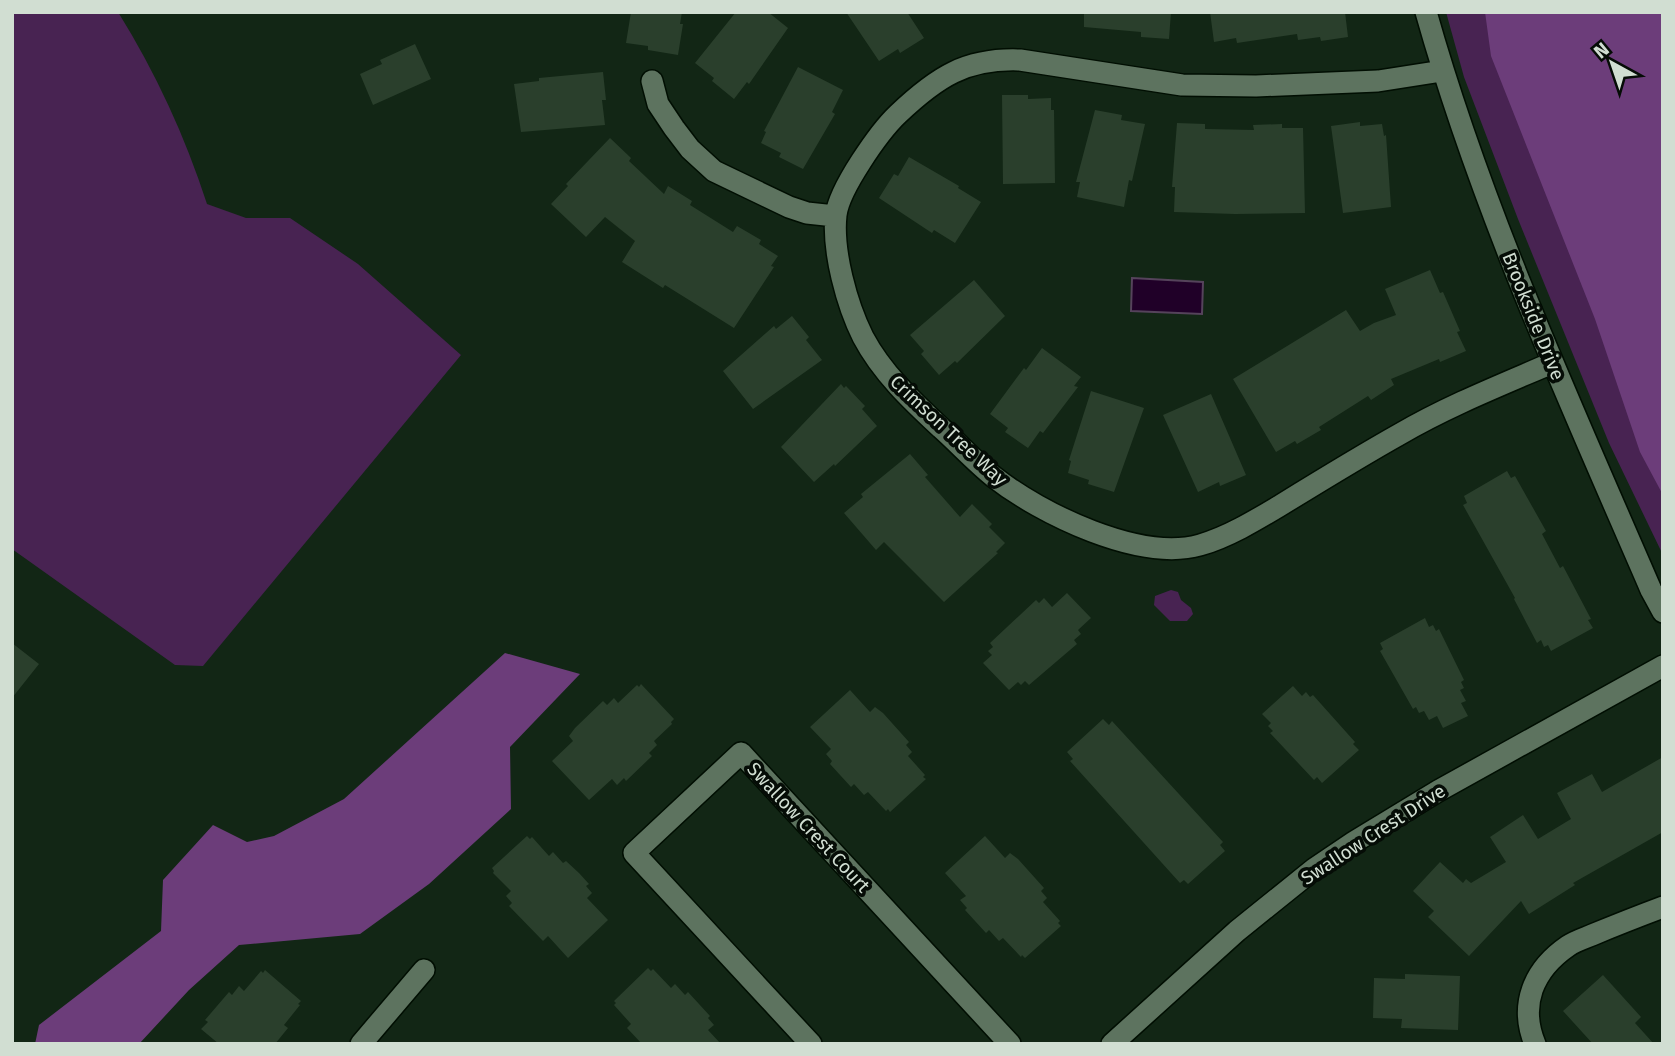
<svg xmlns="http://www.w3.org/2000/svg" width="1675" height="1056" viewBox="0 0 1675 1056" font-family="'Fira Sans',sans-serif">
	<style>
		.green { fill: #482352 }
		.forest { fill: #6c3d7a }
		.water { fill: #200028; stroke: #55435b; stroke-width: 2 }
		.building { fill: #2a3f2c }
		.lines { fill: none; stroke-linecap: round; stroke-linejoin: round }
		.street-casing { stroke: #010e02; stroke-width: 24 }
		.street { stroke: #5d735f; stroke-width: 21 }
		.labels { text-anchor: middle; stroke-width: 7; stroke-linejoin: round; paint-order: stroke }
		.street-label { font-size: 19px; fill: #d1ded2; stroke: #050c06 }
	</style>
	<rect width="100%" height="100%" fill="#122615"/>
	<!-- green -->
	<path class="green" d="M12,12h106c38,61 67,124 89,192l39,14h44l68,46 103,91 -258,311 -28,-1 -163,-116z
		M1446,12h217v543l-54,-112 -91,-224 -54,-142z
		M1171,590l7,2 3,8 10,8 2,6 -6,7h-17l-16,-16 1,-9z"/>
	<!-- forest -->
	<path class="forest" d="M1485,12h178v483l-23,-43 -45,-133 -104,-263z
		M505,653l75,21 -70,73 1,62 -82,75 -69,50 -121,11 -50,45 -50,54h-104l4,-19 122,-94 2,-51 50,-55 34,17 27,-6 70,-37z"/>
	<!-- water -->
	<path class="water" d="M1132,278l71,4 -1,32 -71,-3z"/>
	<!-- building -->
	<path class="building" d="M631,12h51l-2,12h3l-5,31 -30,-5v-4l-22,-3z
		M736,12h32l20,16 -39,56 -2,-2 -13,17 -22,-18 2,-3 -19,-15z
		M846,12h61l17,26 -24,15 -2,-4 -19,12z
		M1084,12h87l-2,27 -28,-2v-5l-57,-5z
		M1210,12h135l3,25 -27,4 -1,-4 -22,3 -1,-6 -60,9 -1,-5 -22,4z
		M415,44l16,35 -58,26 -13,-31 22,-10 -2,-4z
		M798,67l45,23 -11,22 3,2 -32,55 -24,-12 2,-4 -20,-10 5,-11 -2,-1z
		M603,72l3,28h-4l3,25 -84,7 -7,-48 25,-3v-3z
		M1002,95h26v4l23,-1v12h3l1,73 -52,1z
		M1095,110l27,5 -1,5 24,4 -13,57 -3,-1 -5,27 -47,-10 3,-15h-4z
		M1360,122v4l22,-2 2,12 2,-1 5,72 -48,6 -12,-87z
		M1177,123l28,1v5l49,1 -1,-5 29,-1v4h21l2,85 -70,1 -61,-2 1,-25h-3z
		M610,138l21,20 -2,3 35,33 4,-8 24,15 -2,4 43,27 4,-6 24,14 -2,4 19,12 -7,10 3,1 -40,61 -69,-43 -2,3 -41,-26 13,-21 -30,-24 -19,20 -35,-33 17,-18 -2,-2z
		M909,157l50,29 -1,2 23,14 -26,41 -21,-13 -2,3 -53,-35 15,-24 4,2z
		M1430,270l10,23 3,-1 17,39 -3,1 9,19 -26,11 -1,-3 -48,20 3,6 -23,15 -3,-4 -49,31 2,3 -24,14 -2,-3 -19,11 -43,-73 113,-69 14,21 14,-8 22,-8 -11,-26z
		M974,280l31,36 -48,47 -2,-2 -16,14 -18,-21 3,-3 -14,-16z
		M792,316l17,21 -3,3 16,20 -69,49 -30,-38 51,-45 2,3z
		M1042,348l39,29 -7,9 4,1 -35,46 -3,-2 -12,17 -23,-16 3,-4 -18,-14 34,-46 2,2z
		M841,384l3,4 2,-2 19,20 -3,3 15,17 -42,40 -1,-2 -20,18 -33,-35z
		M1091,391l53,17 -30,84 -26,-8 1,-4 -21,-7 3,-12 -2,-1z
		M1211,394l35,81 -26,11 -1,-4 -21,10 -35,-77z
		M910,454l18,21 -3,2 35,40 12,-13 20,20 -3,3 16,16 -9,9 2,1 -54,49 -60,-60 -8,8 -32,-37 19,-16 -2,-3z
		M1507,471l4,7 4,-2 31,55 -4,3 18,34 3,-2 28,53 -3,1 5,8 -42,23 -3,-6 -4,2 -3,-7 -4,3 -23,-44 1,-1 -52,-93 4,-2 -3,-7z
		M1067,593l24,25 -13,12 3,4 -7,6 3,4 -48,41 -4,-4 -4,4 -3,-3 -9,8 -26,-27 9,-8 -4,-4 5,-4 -3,-4 46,-43 3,3 5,-5 8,9z
		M1425,618l4,9 4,-2 3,6 3,-2 25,51 -3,2 3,6 -4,2 6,11 -5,2 7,13 -25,12 -6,-12 -8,4 -5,-9 -5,2 -3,-6 -3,2 -33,-58 3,-2 -3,-6z
		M12,643l27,21 -27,34z
		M641,684l33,35 -3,3 1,2 -18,17 3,4 -8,8 3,3 -26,25 -2,-3 -7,7 -5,-6 -23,21 -37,-39 21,-20 -4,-5 6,-8 28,-27 4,4 7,-7 4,5 19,-18 2,2z
		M1293,686l9,10 4,-4 4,5 3,-2 42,47 -2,2 6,6 -37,33 -5,-6 -3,3 -44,-47 3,-2 -5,-5 3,-3 -9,-9z
		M850,690l20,22 5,-5 8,6 26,29 -3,3 6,7 -4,4 17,19 -2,2 3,2 -36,33 -2,-3 -2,2 -18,-19 -4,3 -10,-11 -3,3 -21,-23 2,-3 -6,-7 5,-5 -21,-22z
		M1103,719l6,6 3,-4 111,121 -3,3 5,6 -37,33 -4,-4 -4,3 -110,-122 3,-2 -6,-7z
		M1663,757v75l-90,51 2,2 -46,29 -8,-13 -52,55 -41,-39 6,-6 -21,-20 27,-29 23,21 3,-4 5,4 35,-21 -16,-25 33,-22 15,24 33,-20 -14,-26 35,-19 10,18z
		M527,836l3,3 2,-2 17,19 4,-4 10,11 3,-2 13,12 10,11 -3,2 6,7 -5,5 21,22 -40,38 -20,-22 -5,5 -34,-35 3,-3 -6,-7 5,-5 -18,-18 1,-2 -2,-3z
		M985,836l20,22 5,-5 8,6 26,29 -3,3 6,7 -4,4 17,19 -2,2 3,3 -36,32 -3,-3 -1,2 -18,-19 -4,3 -10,-11 -3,3 -21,-23 2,-2 -7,-8 6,-4 -21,-23z
		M648,968l3,3 2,-2 18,19 4,-4 10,11 3,-3 22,24 -2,2 6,7 -6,5 13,14h-79l-15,-16 4,-4 -17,-19 2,-2 -2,-2z
		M265,970l36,31 -3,3 2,1 -16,20 4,3 -13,16h-56l-18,-15 7,-7 -3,-2 24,-28 3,3 7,-9 5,5 17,-20 2,2z
		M1405,974l55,2 -2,54 -57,-2 1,-9 -29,-1 1,-40 31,1z
		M1603,975l38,42 -6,6 19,21h-61l-30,-33z"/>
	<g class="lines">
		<defs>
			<path id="street" d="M1426,12c56,199 143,388 225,578l12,22
				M1442,71l-64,10 -122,5 -74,-1 -162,-25c-54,-2 -83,17 -122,54 -19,18 -59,75 -62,101 -4,36 11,90 27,122 19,36 49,64 78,91 18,16 34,34 53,49 47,37 146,85 206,68 28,-8 56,-25 81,-40 39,-24 78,-48 119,-71 48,-28 101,-49 152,-71
				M652,81l6,23 16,24 16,21 24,22 75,36 18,6 28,3
				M361,1044l63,-74
				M811,1044l-177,-191 107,-100 269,291
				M1112,1044l125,-113 77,-62 40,-27 84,-51 225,-125
				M1535,1044c-16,-39 -2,-74 33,-98 7,-5 17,-8 24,-11 24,-10 47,-19 71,-28"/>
		</defs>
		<!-- street casing -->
		<use href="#street" class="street-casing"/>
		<!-- street -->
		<use href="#street" class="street"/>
	</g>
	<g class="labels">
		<!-- street labels -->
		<g class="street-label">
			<text transform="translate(1534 316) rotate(68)" y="7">Brookside Drive</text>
			<text transform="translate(949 430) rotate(43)" y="7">Crimson Tree Way</text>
			<text transform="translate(809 827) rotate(47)" y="7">Swallow Crest Court</text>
			<text transform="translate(1373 834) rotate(-33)" y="7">Swallow Crest Drive</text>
		</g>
	</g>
	<!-- border -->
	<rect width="1675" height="1056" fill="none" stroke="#d1ded2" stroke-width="28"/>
	<!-- north arrow -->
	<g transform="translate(1612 63) rotate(320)" stroke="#050c06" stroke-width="5" paint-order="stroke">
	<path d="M0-5L12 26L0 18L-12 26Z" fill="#d1ded2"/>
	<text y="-10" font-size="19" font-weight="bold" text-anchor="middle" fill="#d1ded2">N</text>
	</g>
</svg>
